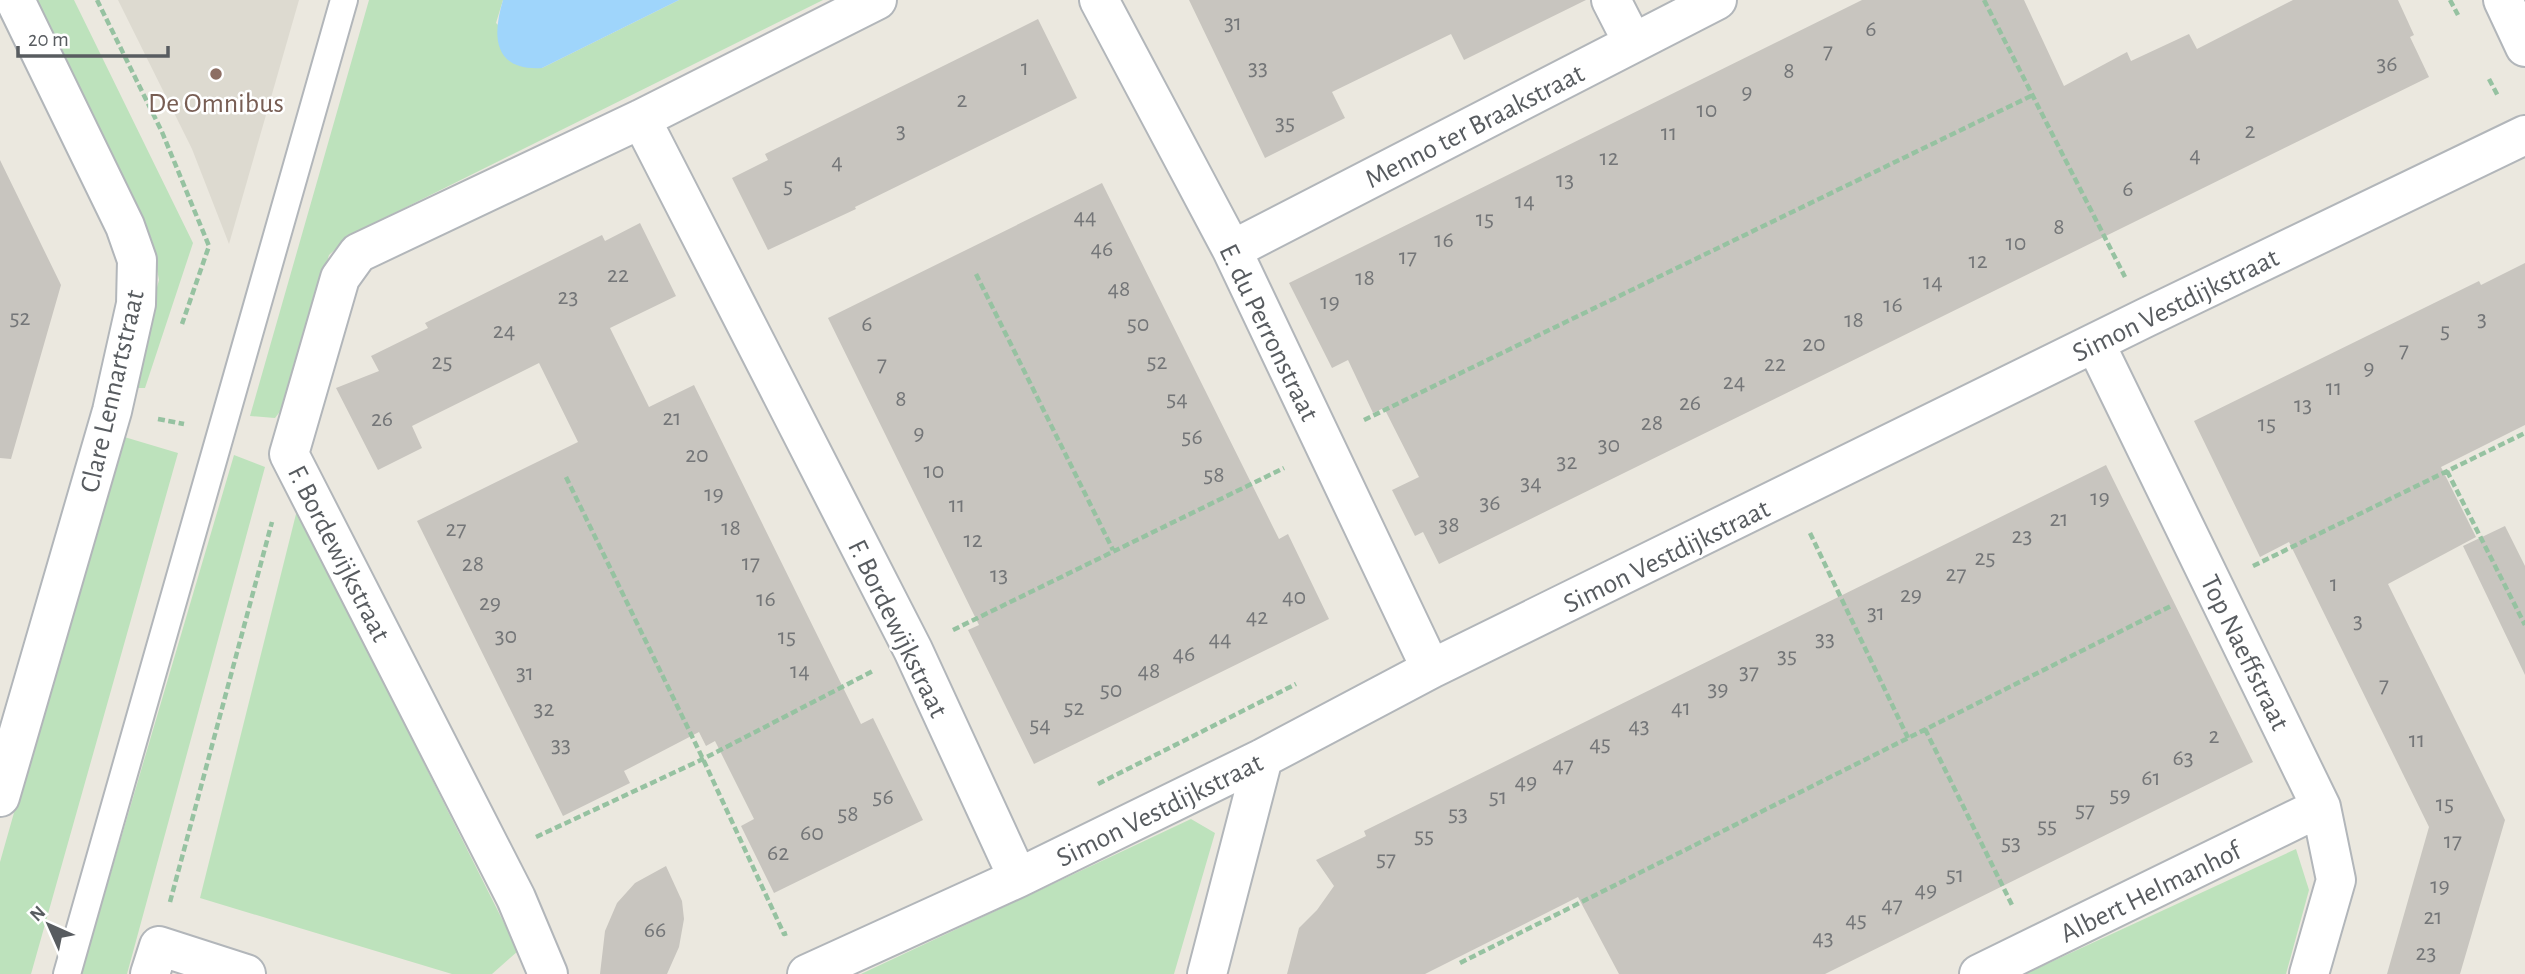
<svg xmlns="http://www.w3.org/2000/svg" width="2525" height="974" viewBox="0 0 2525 974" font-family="'Alegreya Sans',sans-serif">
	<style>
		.education { fill: #dddad0 }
		.green { fill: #bde2bc }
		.water { fill: #9fd5fb }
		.building { fill: #c8c5bf }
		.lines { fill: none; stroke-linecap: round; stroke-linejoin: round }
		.lane-casing { stroke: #b2b6ba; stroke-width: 30 }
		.street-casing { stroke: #b2b6ba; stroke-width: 42 }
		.path { stroke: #96c2a1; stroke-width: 4.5; stroke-dasharray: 7 3.5; stroke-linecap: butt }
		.lane { stroke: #fff; stroke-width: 26 }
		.street { stroke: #fff; stroke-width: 38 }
		.education-dot { fill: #8d6e63; stroke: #fff; stroke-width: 2.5 }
		.labels { text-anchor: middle; stroke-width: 5; stroke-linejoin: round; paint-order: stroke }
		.number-label { font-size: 24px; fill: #747678 }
		.education-label { font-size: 28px; fill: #785e54; stroke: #fff }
		.street-label { font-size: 28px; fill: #585c60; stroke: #fff }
	</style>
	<rect width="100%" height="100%" fill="#ebe8df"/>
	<!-- education -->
	<path class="education" d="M118,0h181l-70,244 -37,-95z"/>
	<!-- green -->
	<path class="green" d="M36,0h38l119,243 -48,145h-16l30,-108 -8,-42z
		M369,0h134l-7,23 46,45 137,-68h144l-471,234 -23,21 -44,150 -10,13 -25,-2z
		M121,436l57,17 -147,521h-31v-112z
		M234,455l31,12 -138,507h-46z
		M297,510l221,441 -26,23h-40l-252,-76z
		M1191,819l24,14 -41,141h-313z
		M2296,849l13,41 -23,84h-261z"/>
	<!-- water -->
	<path class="water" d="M503,0h176l-137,68c-49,3 -50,-32 -39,-68z"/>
	<!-- building -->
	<path class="building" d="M1189,0h397l-122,60 -13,-26 -119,58 13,26 -80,40z
		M1862,0h162l40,86 63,-34 4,9 58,-27 8,15 96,-49h105l16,35 -4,2 19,40 -990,487 -16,-32 -8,4 -23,-46 27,-13 -35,-69 -11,5 -25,-53 -16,8 -43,-85z
		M1038,19l39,79 -222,109 1,2 -88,41 -36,-72 36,-18 -3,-6z
		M0,160l61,125 -50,174 -11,-1z
		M1102,183l177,356 9,-5 41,85 -295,145 -66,-134 11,-5 -151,-307z
		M640,223l36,73 -66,32 39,79 45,-22 167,339 12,-6 50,102 -149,73 -33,-67 13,-7 -39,-78 -9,5 -7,-14 -75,39 6,12 -67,33 -146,-295 161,-79 -39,-79 -127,63 10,22 -44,22 -42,-82 43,-17 -8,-15 57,-28 -3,-5 177,-88 3,6z
		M2525,263v162l-84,42 35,70 -88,47 117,236 -45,154h-73l42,-147 -140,-285 -29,15 -66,-136 285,-140 2,4z
		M2106,465l147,297 -428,212h-206l-41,-77 -153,77h-138l12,-46 18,-18 17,-24 -18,-26 50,-24 -2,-5z
		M2505,526l20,40v109l-62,-129z
		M666,866l16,35 2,18 -5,28 -12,27h-67l5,-43 12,-28 18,-20z"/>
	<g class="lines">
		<defs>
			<path id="lane" d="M67,974l277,-974"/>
			<path id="street" d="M1099,0l133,250 199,419
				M1611,0l22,43
				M2503,0l22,47
				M641,119l272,531 105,228
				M1232,250l485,-250
				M2095,343l226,464 15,73 -27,94
				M0,797l112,-386 24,-107 1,-44 -12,-34 -110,-226
				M150,974l9,-28 87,28
				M548,974l-32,-76 -227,-444 51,-176 18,-25 283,-134 236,-119
				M807,974l211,-96 245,-120 168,-89 714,-351 380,-183
				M1207,974l56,-216
				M1979,974l342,-167"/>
		</defs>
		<!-- lane casing -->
		<use href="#lane" class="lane-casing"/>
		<!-- street casing -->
		<use href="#street" class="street-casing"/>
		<!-- path -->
		<path class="path" d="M97,0l65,132 47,114 -27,78
			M1984,0l141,277
			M2450,0l8,15
			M2489,79l9,17
			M976,274l137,276
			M158,419l26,5
			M1364,420l669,-325
			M2447,471l78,154
			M566,477l137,282 81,175 3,-1
			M1810,533l98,205
			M2253,566l272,-133
			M953,630l331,-162
			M1925,729l88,178
			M1098,784l198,-100
			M536,837l167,-78 170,-88
			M170,902l102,-380
			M1460,963l713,-358"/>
		<!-- lane -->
		<use href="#lane" class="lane"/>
		<!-- street -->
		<use href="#street" class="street"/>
	</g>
	<!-- markers -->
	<circle class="education-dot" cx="216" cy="74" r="7"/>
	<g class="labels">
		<!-- number labels -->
		<g class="number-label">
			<text x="1233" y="30">31</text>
			<text x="1871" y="36">6</text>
			<text x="1828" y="58">7</text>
			<text x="2387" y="71">36</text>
			<text x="1025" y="75">1</text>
			<text x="1258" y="75">33</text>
			<text x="1789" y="78">8</text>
			<text x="1747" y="99">9</text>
			<text x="962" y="107">2</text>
			<text x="1707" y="117">10</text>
			<text x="1285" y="130">35</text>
			<text x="901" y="138">3</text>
			<text x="2250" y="138">2</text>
			<text x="1669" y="140">11</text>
			<text x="2195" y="162">4</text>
			<text x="1609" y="165">12</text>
			<text x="837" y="169">4</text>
			<text x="1565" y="187">13</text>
			<text x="788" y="193">5</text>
			<text x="2128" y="196">6</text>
			<text x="1525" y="208">14</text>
			<text x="1085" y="224">44</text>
			<text x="1485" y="226">15</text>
			<text x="2059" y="234">8</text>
			<text x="1444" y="247">16</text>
			<text x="2016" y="250">10</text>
			<text x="1102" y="256">46</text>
			<text x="1408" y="264">17</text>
			<text x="1978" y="268">12</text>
			<text x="618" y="282">22</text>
			<text x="1365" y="285">18</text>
			<text x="1933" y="289">14</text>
			<text x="1119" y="296">48</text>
			<text x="568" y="304">23</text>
			<text x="1330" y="309">19</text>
			<text x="1893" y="312">16</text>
			<text x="20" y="325">52</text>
			<text x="2482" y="326">3</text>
			<text x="1854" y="327">18</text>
			<text x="867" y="331">6</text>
			<text x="1138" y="331">50</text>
			<text x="504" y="338">24</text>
			<text x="2445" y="338">5</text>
			<text x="1814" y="351">20</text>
			<text x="2404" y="357">7</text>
			<text x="442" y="369">25</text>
			<text x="1157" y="369">52</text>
			<text x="882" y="371">7</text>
			<text x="1775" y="371">22</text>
			<text x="2369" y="375">9</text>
			<text x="1734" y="389">24</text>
			<text x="2334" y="395">11</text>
			<text x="901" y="406">8</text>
			<text x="1177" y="406">54</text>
			<text x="1690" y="410">26</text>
			<text x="2303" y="412">13</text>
			<text x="672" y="425">21</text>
			<text x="382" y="426">26</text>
			<text x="1652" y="430">28</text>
			<text x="2267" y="431">15</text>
			<text x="919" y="440">9</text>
			<text x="1192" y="444">56</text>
			<text x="1609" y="452">30</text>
			<text x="697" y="462">20</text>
			<text x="1567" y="469">32</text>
			<text x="934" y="478">10</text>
			<text x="1214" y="482">58</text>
			<text x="1531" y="490">34</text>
			<text x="714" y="501">19</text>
			<text x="2100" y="505">19</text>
			<text x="1490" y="510">36</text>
			<text x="957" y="512">11</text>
			<text x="2059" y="526">21</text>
			<text x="1449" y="532">38</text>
			<text x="731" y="535">18</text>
			<text x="456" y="536">27</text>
			<text x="2022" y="543">23</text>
			<text x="973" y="547">12</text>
			<text x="1985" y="565">25</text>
			<text x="751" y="570">17</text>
			<text x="473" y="571">28</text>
			<text x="1956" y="581">27</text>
			<text x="999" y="582">13</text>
			<text x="2334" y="591">1</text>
			<text x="1911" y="602">29</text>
			<text x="1294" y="604">40</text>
			<text x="766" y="606">16</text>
			<text x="490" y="610">29</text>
			<text x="1876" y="620">31</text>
			<text x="1257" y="624">42</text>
			<text x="2358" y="628">3</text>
			<text x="506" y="643">30</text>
			<text x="787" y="644">15</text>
			<text x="1220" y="646">44</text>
			<text x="1825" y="646">33</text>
			<text x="1184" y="661">46</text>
			<text x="1787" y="663">35</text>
			<text x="800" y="678">14</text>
			<text x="1149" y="678">48</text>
			<text x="1749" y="679">37</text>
			<text x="525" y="680">31</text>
			<text x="2384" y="692">7</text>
			<text x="1718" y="696">39</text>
			<text x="1111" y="697">50</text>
			<text x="1074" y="715">52</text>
			<text x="1681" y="715">41</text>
			<text x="544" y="716">32</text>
			<text x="1040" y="732">54</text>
			<text x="1639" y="733">43</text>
			<text x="2214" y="743">2</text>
			<text x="2417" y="747">11</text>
			<text x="1600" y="751">45</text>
			<text x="561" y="752">33</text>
			<text x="2183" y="765">63</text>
			<text x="1563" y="772">47</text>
			<text x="2151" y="785">61</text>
			<text x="1526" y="789">49</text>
			<text x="2120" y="802">59</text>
			<text x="883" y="804">56</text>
			<text x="1498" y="804">51</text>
			<text x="2445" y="811">15</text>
			<text x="2085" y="817">57</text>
			<text x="848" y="821">58</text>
			<text x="1458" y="821">53</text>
			<text x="2047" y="833">55</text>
			<text x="812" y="840">60</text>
			<text x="1424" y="843">55</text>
			<text x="2453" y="848">17</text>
			<text x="2011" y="850">53</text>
			<text x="778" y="860">62</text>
			<text x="1386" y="866">57</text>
			<text x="1955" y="882">51</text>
			<text x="2440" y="893">19</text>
			<text x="1926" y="897">49</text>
			<text x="1892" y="912">47</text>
			<text x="2433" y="924">21</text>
			<text x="1856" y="927">45</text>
			<text x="655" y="937">66</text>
			<text x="1823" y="945">43</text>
			<text x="2426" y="960">23</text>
		</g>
		<!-- education labels -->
		<g class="education-label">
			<text x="216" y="112">De Omnibus</text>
		</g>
		<!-- street labels -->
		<g class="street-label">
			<text transform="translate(1474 125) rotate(-27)" y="10">Menno ter Braakstraat</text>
			<text transform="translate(2175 304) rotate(-26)" y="10">Simon Vestdijkstraat</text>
			<text transform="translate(1270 332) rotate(64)" y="10">E. du Perronstraat</text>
			<text transform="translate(111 391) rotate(-77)" y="10">Clare Lennartstraat</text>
			<text transform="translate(340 553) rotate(63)" y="10">F. Bordewijkstraat</text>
			<text transform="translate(1666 555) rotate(-26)" y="10">Simon Vestdijkstraat</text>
			<text transform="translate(899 628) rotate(64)" y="10">F. Bordewijkstraat</text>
			<text transform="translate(2246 652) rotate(64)" y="10">Top Naeffstraat</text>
			<text transform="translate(1159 809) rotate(-26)" y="10">Simon Vestdijkstraat</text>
			<text transform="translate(2150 891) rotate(-26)" y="10">Albert Helmanhof</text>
		</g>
	</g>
	<!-- north arrow -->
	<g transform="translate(49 925) rotate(315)" stroke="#ffffff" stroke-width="5" paint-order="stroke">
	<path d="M0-5L12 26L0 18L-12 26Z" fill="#585c60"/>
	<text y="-10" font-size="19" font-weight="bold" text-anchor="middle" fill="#585c60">N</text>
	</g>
	<!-- scale -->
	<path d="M18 46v10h150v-10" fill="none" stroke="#585c60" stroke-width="3.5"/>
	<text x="28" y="46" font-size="21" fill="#585c60" stroke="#ffffff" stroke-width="5" paint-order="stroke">20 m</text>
</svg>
